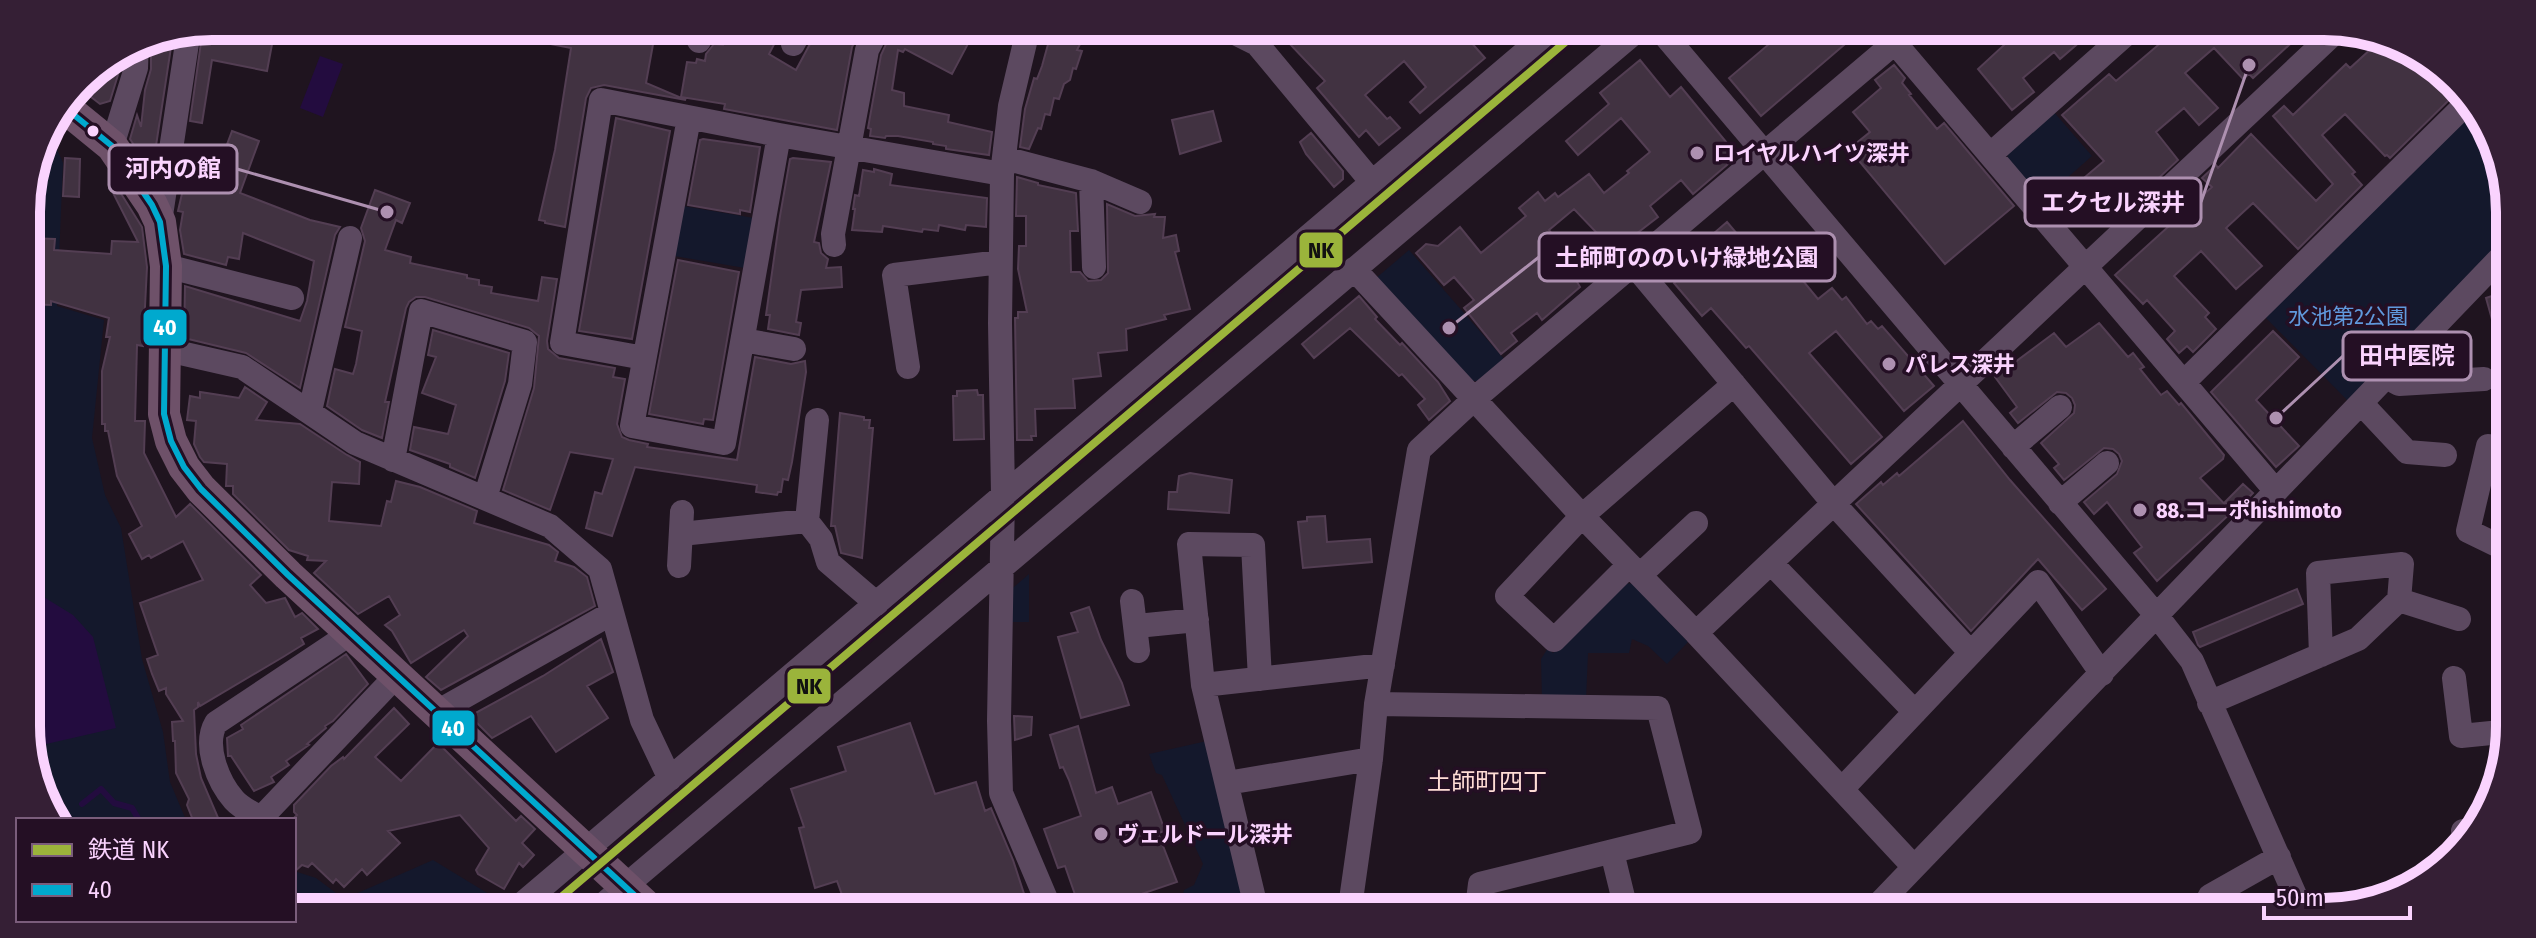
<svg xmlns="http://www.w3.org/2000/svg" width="2536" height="938" viewBox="0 0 2536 938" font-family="'Fira Sans Condensed','Noto Sans JP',sans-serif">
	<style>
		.green { fill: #14182c }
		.water { fill: #230c3f }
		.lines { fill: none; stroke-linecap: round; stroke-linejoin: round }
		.stream { stroke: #230c3f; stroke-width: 6 }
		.building { fill: #413241; stroke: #533e53; stroke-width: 2 }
		.minor { stroke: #5c4960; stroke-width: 24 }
		.major { stroke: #6e5169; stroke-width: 32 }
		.bus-1-casing { stroke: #240f24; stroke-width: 12 }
		.bus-1 { stroke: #00a9ce; stroke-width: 6 }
		.rail-1-casing { stroke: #240f24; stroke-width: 14 }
		.rail-1 { stroke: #9bb43b; stroke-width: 8 }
		.bus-dot { fill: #fad3fe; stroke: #240f24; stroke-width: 3 }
		.poi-dot { fill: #ad90b0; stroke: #240f24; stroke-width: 3 }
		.labels { text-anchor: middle; stroke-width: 7; stroke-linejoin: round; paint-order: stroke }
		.poi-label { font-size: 22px; font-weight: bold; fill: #fad3fe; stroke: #240f24; text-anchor: start }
		.park-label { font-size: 22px; fill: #6099dd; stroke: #240f24 }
		.neighbourhood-label { font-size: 24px; fill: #fedcd5; stroke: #240f24 }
		.rim { fill: none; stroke: #fad3fe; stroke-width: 10 }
		.leader { fill: none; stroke: #ad90b0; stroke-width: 3 }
		.callout-dot { fill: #ad90b0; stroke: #240f24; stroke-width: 3 }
		.callout { fill: #240f24; stroke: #ad90b0; stroke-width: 3 }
		.callout-label { font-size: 24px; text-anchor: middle; font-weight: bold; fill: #fad3fe }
		.line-badge { stroke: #240f24; stroke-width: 3 }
		.badge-label { font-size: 22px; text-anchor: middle; font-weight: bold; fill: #fff }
		.pale-badge-label { font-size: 22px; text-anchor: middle; font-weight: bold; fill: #111 }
	</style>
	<rect width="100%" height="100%" fill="#1f141f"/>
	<!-- green -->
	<path class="green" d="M2473,109l35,78v48l-160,166 -84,-85z
		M2053,111l39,45 -51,45 -34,-40 1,-9z
		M47,126l16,37 -6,143 47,14 -12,118 13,57 16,33 21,131 21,73 7,50 16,38h-128l-29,-58 -3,-563z
		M683,206l71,12 -9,50 -71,-12z
		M1409,250l96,110 -26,21h-8l-96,-102z
		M1029,574v48h-20l-1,-30z
		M1624,583l9,1 55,58 -21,22 -19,-18 -16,-7 -3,14h-41l-2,47h-44l-1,-41 7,-11 5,5z
		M1207,741l41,166h-63l-3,-10 2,-7 10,-5 9,-21 -41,-89 -6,-2 -7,-19z
		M433,860l64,39 -5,5 -198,-1v-32l22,7 28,21z"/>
	<!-- water -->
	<path class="water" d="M320,56l23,8 -20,53 -23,-9z
		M29,588l44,27 20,22 23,91 -87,20z"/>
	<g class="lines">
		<!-- stream -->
		<path class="stream" d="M82,804l19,-15 13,14 18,5 7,12"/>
	</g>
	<!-- building -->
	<path class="building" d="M209,27l64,12 -6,32 -55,-11 -10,63 -12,-2 13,-93z
		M505,27l151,1 -10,55 40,17 -82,-15 -13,3 -5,10 -21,129 -20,-4v-2l-6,-1 16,-70 16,-102 -67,-13z
		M726,28l56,1 -13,25 27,16 22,-41h43l-9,18 -15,83 -113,-21 1,-5 -44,-7 6,-35 9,1 1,-4 8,2 1,-7 8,-10 9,1z
		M893,29h57l20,11 -18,34 -47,-25 -2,3 -5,-2 -6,40 12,3v13l45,9 -1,7 44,10 -3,23 -43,-6v-3l-13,-2v-2l-35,-6h-12l-1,2 -15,-2 1,-7 -3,-1 13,-73z
		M1052,30h35l-10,20 5,1 -6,18 -3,-1 -3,12 -6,4 -5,15 -5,-1 -4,17 -5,-1 -4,15 -3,-1 -9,21 -9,-2 5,-38 9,-31 3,1 5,-13z
		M1295,31l167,1 23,26 -65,55 -10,-11 16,-15 -22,-26 -39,34 22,24 3,-2 10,11 -21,17 -13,-15 -7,7 -42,-49 8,-7 -38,-40z
		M1782,33h76l-97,83 -32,-38z
		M173,34l-21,138 -22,-33 7,-24 4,12 4,-37 6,-21v-31z
		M2016,34h73l-29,25 -6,-7 -31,26 11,14 -22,18 -34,-41z
		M2170,35h130l-47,43 -4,-4 -6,5 -29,-31 -29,25 33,35 -19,17 -15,-17 -28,24 22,28 -59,55 -34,-38 19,-16 -42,-46 47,-41 7,7z
		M2385,36l43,29 8,9 -6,5 20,20 -60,59 -3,-3 -2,1 -40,-42 -23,21 33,37 -3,2 10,11 -64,64 -45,-46 -27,25 36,38 -26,23 -35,-38 -27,25 35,37 -4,4 11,12 -23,23 -6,-6 -8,7 -12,-14 8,-8 -28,-31 -4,4 -28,-29 97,-88 -10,-9 14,-13 2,3 33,-34 65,67 17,-17 -60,-68 11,-10 9,9 53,-51 4,4z
		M119,53l2,12 -11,36 -10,3 -13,-10 -4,-14 6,-8z
		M1640,60l30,37 11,-10 55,67 -2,5 -41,35 -12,-14 -31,26 8,11 -31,24 3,4 -12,10 -44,-46 -25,21 35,44 -8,6 4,7 -38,33 -5,-7 -26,20 6,8 -16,13 -37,-46 10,-8 -20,-23 -10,8 -28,-32 10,-9 12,2 22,-19 21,26 45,-37 -7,-8 19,-16 7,9 10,-8 3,4 31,-23 15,19 25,-20 -2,-2 23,-19 -29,-34 -43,37 -12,-14 43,-37 -9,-11z
		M1894,65l11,13 -3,5 9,11 -2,1 28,34 7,-6 70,83 -69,58 -96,-115 21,-17 -17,-20 28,-24 -6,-8z
		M1213,111l8,30 -41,13 -8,-34z
		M616,118l54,13 -38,208 -53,-8z
		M232,131l27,10 -19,52 70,27 30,7 -5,8 -35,153 -54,-35 -62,-15 1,-52 115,35 7,-20 7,-40 -71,-28 -4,26 -11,-2 -2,8 -42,-11 -4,-24 3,-18 -5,-1 6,-26 26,5z
		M1311,133l32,38v8l-9,8 -28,-33 -6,-12z
		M703,139l57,8 -10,65 -10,-2v4l-52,-9 12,-65z
		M65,158l15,1 -1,38 -16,-1z
		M793,158l38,4 -17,80 5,1 2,10 7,6 -2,9 15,-1 1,20 -41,3 -5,32 5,1 -2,12 -31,-6 2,-14h-4l14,-99 10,-57z
		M874,169l18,5 -2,11 97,13 -1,29 -20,-2 -1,5 -26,-5 -1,6 -15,-2 -1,3 -39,-6 -1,6 -30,-2 3,-21h-2l2,-14 4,1 4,-26 11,2z
		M1017,177l21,6v2l38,8 2,38h-8l1,41h9l8,9 13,-1 7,-7 -1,-69 28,12 20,-2 -1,3h11l-2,21 13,-3 3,16 -4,1 15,57 -26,6 2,4 -40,10 1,21 -29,3 3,23 -28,3 2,29 -40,1 1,27h-5l1,4h-15l-2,-122h3v-6h9l-9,-43 1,-23h7v-30h-10z
		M115,184l27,43 5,40 -4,79 -6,-1 -2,76h10l-1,32 32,64 14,-13 71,71 -11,10 16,18 19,-5 10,19 7,-4 16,16 -17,9 3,6 -21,13 -83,49 -2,-4v5l-4,3 2,44 5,24 18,42h-26l-6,-15 2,-6 -13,-26 -1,-32h-2l-1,-19 11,-1 -17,-27v-6l-7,3 -7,-17 -5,-15 11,-4 -18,-52 63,-23 -20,-39 -32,17 -2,-3 -7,4 -13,-25 13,-8 -25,-50 -9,-45h-3v-7h-3v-53l8,-34h-4l3,-19 -58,-17v4l-24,-1v-66l28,1 -1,11 57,4 1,-13 26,1 -28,-55z
		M375,190l35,13 -8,20 -6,-3 -11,30 26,7 -1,6 57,12v3l12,2v5l13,2 -1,6 47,8 4,-24 15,2 -10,62 1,8 11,9 56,10 -2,9 12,2 -8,45 5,13 7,3 19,4 -1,3 90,13 18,-103 36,7 14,-3 1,11 -14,90 -4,18 -5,-1 -2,13h-3l-1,3 -21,-3 1,-7 -122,-18 -23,69 -26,-8 9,-36 7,2 11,-35 -43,-7 -20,58 -47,-20 31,-102 5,-52 -10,-8 -104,-31h-9l-7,5 -3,6 -21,94h4l-7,36 -20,-8 -35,-24 8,-37 18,5 3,-10 6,-33 -17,-4 20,-86 -4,-13z
		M1727,222l16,19 3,-2 14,13 6,-5 13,16 6,-4 33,40 14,-11 10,12 4,-3 21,27 4,-3 7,8 4,-3 52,60 -30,25 -68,-80 -27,22 73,84 -31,27 -102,-118 -3,2 -35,-40 -9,8 -28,-33 48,-40 -9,-9z
		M678,260l61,12 -26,148 -9,-1 -1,5 -54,-10z
		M2501,293l2,6h4l-1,55 -4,1 -16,-57z
		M1359,296l18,21 -2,2 25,26 2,-2 36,39 12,19 -21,19 -11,-15 7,-6 -23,-25 -3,2 -49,-48 -36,30 -12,-14z
		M2099,323l29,34 5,-4 11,14 -4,2 21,26 6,-4 12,14 2,-2 43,52 -1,4 -23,19 32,34 -75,69 -23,-28 8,-6 -35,-45 -13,12 -10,-12 33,-28 5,-13 -3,-7 -6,-5 -9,-1 -40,32 -10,-12 5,-4 -18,-21 33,-30 1,-8 -3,-7 -6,-5 -9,-1 -39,31 -8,-10 7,-6 -22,-30 59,-44 12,14z
		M433,330l76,23 -4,28 -30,97 -25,-11v-3l-40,-14 4,-23 34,7 8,-29 -34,-12 14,-36 -8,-2z
		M2273,331l26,26 -43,43 43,46 -23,21 -65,-75z
		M245,387l22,15 -11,18 44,4 47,31 13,7 -1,22 -27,-2 -3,39 52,5 6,-25 4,1 5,-21 24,6 57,24 -3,12 75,22 9,7 -3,9 19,6 13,10 8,29 -154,84 -15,-13 42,-41 -4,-6 -53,33 -19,-32 -7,-6 15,-10 -11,-19 -31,18 -44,-41 12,-12 -19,-1 1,-4 -19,-6 -56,-56v-8h-7l1,-22 -23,-2 -4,-5 -6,-13 2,-23 -9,-1 3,-24 10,2v-6l39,6z
		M977,390l1,5h5l1,44 -30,1 -1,-44h4v-5z
		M840,413l24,4v3h6l-1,8h4l-11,130 -21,-5 -6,-27h-4z
		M1963,421l47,59 96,109 -24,21 -44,-51 -67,72 -115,-127 25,-22 2,3 14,-12 2,3z
		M1190,473l42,7 -3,33 -61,-4 1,-17h8l2,-16z
		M2243,484l10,9 -18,19 -10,-10z
		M1325,516l2,26 43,-3 2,23 -69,6 -5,-46 9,-1v-4z
		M2297,589l6,15 -103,43 -2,-2 -5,-13z
		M1089,607l12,33 21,43 7,22 -48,13 -23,-81 20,-5 -7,-19z
		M601,639l12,33 -26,14 21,32 -52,34 -25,-36 -39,22 -22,-22 73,-40z
		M346,654l22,30 -35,37 -8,5 1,2 -19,16 2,1 -23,16 3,4 -18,12 3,5 -20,9 -23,-35h-3l-1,-18 16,-9 -2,-4z
		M394,708l15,16 -34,33 26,24 37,-38 78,78 5,-5 14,13 -13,14 12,12 -11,12 -4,-4 -15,26 -26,-15 -2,-4 13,-22 -29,-33 -72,16 12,12 -33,32 -5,-6 -18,18 -8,-8 -3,4 -21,-20 -4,4 -6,-2 -8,7v-54l3,-3 -3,-3v-7l37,-39 12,-9 1,2z
		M1014,716l18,1 -1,18 -16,5z
		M910,723l25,71 41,-12 9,29 6,-3 22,52 15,46 -172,-1 -1,-5 -10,3 -8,-22 -22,7 -16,-60 5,-1 -13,-38 55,-18 -8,-24z
		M1078,726l18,67 16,-6 6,17 33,-12 14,39 -7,2 19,49 -71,24h-27l-14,-40 -7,2 -14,-39 37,-13 -12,-36 -6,-13 -3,1 -10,-33z"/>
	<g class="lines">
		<!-- minor -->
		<path class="minor" d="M1028,30l-18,76 -8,68 -2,149 3,172 -4,226 2,72 48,113
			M1231,31l26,13 114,137
			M1662,32l495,584 35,45 110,250
			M699,41l2,-13
			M1895,43l380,447
			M793,44l8,-15
			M689,118l-57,308 92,17 55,-308
			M112,146l24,-78 1,-26
			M1991,154l134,-119
			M1004,158l87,23 49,21
			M1091,181l3,86
			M160,222l29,-192
			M834,245l-1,-11 34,-184 11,-21
			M166,266l126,32
			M1635,266l199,238 137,149
			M1354,269l228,247 114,117 218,234
			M743,340l51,9
			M163,349l79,18 113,76 195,83 50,43 42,151 28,59
			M644,358l-82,-15 39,-243 178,35 223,39
			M908,367l-14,-92 106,-13
			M2386,377l13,7 85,-5
			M2184,382l285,-281
			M2361,403l46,49 38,3
			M310,411l40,-173
			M817,420l-10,101 14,18 7,23 49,42
			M2488,446l-20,85 35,17
			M2013,447l47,-40
			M393,460l28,-149 104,31 -5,42 -35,114
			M2060,503l47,-40
			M681,534l126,-13
			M1771,563l144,149
			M1629,565l-75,75 -47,-44 75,-80 152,-132
			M679,566l3,-54
			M1640,575l56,-52
			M1132,601l6,50
			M1137,626l60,-6
			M351,633l-135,90c-13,22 2,59 18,77 7,8 18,13 27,18l136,-143
			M1696,633l636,-598
			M2321,655l-3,-82 84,-9 -3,36
			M2454,678l7,58 40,-4
			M1203,685l180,-20
			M2209,703l149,-64 41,-39 60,19
			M1376,704l282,4 32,124 -210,52 -3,24
			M437,712l175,-99
			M1227,783l144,-24
			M1842,789l196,-207 64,92
			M2463,831h5
			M1612,852l14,57
			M522,904l1027,-872
			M604,904l1031,-872
			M1256,907l-53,-222 -14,-141 64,1 7,134
			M1350,907l21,-148 5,-55 43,-254 55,-51 431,-365
			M1873,910l634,-659
			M2202,911l8,-15 69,-39"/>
		<!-- major -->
		<path class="major" d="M63,106l49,40 40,59 8,17 6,44 -2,148 7,27 13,26 17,22 87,86 356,329"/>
		<defs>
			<path id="bus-1" d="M63,106l49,40 40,59 8,17 6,44 -2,148 7,27 13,26 17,22 87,86 356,329"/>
		</defs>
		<!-- bus-1 casing -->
		<use href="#bus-1" class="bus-1-casing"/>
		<!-- bus-1 -->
		<use href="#bus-1" class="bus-1"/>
		<defs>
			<path id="rail-1" d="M553,904l1024,-872"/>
		</defs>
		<!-- rail-1 casing -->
		<use href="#rail-1" class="rail-1-casing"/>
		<!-- rail-1 -->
		<use href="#rail-1" class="rail-1"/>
	</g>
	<!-- markers -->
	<circle class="bus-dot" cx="93" cy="131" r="7"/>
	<g class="poi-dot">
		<circle cx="1697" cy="153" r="8"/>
		<circle cx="1889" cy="364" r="8"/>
		<circle cx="2140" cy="510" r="8"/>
		<circle cx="1101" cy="834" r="8"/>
	</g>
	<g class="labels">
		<!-- poi labels -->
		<g class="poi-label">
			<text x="1713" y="161">ロイヤルハイツ深井</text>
			<text x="1905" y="372">パレス深井</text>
			<text x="2156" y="518">88.コーポhishimoto</text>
			<text x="1117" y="842">ヴェルドール深井</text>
		</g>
		<!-- park labels -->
		<g class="park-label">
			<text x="2348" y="324">水池第2公園</text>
		</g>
		<!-- neighbourhood labels -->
		<g class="neighbourhood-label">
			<text x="1487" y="790">土師町四丁</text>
		</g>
	</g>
	<!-- crop -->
	<path d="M0 0H2536V938H0ZM212 40H2324A172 172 0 0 1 2496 212V726A172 172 0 0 1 2324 898H212A172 172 0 0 1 40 726V212A172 172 0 0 1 212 40Z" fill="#351f35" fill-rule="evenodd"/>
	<path class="rim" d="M212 40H2324A172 172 0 0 1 2496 212V726A172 172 0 0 1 2324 898H212A172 172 0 0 1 40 726V212A172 172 0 0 1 212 40Z"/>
	<!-- callouts -->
	<path class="leader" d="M387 212L237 169M2249 65L2201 202M1449 328L1539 257M2276 418L2343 356"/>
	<g class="callout-dot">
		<circle cx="387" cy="212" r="8"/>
		<circle cx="2249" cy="65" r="8"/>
		<circle cx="1449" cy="328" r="8"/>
		<circle cx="2276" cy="418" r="8"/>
	</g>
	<g class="callout">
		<rect x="109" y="145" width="128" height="48" rx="8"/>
		<rect x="2025" y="178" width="176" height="48" rx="8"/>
		<rect x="1539" y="233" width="296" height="48" rx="8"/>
		<rect x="2343" y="332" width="128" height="48" rx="8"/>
	</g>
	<g class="callout-label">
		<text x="173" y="177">河内の館</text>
		<text x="2113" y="211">エクセル深井</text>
		<text x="1687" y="266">土師町ののいけ緑地公園</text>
		<text x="2407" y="364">田中医院</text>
	</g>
	<g class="line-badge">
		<rect x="1298" y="231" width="46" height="38" rx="8" fill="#9bb43b"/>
		<rect x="142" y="308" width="46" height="39" rx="8" fill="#00a9ce"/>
		<rect x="786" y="667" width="46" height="38" rx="8" fill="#9bb43b"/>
		<rect x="431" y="709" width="45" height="38" rx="8" fill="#00a9ce"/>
	</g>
	<g class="badge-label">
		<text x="165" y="335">40</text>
		<text x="453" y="736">40</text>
	</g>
	<g class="pale-badge-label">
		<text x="1321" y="258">NK</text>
		<text x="809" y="694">NK</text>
	</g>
	<!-- legend -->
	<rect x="16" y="818" width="280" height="104" fill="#240f24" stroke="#7a5d7b" stroke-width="2"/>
	<rect x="32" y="844" width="40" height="12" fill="#9bb43b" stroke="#7a5d7b" stroke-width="2"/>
	<text x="88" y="858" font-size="24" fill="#fad3fe">鉄道 NK</text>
	<rect x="32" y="884" width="40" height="12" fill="#00a9ce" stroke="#7a5d7b" stroke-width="2"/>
	<text x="88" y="898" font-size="24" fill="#fad3fe">40</text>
	<!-- scale -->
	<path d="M2264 906v12h146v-12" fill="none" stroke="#fad3fe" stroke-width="4"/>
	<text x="2276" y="906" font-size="24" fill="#fad3fe" stroke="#240f24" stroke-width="6" paint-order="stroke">50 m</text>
</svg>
